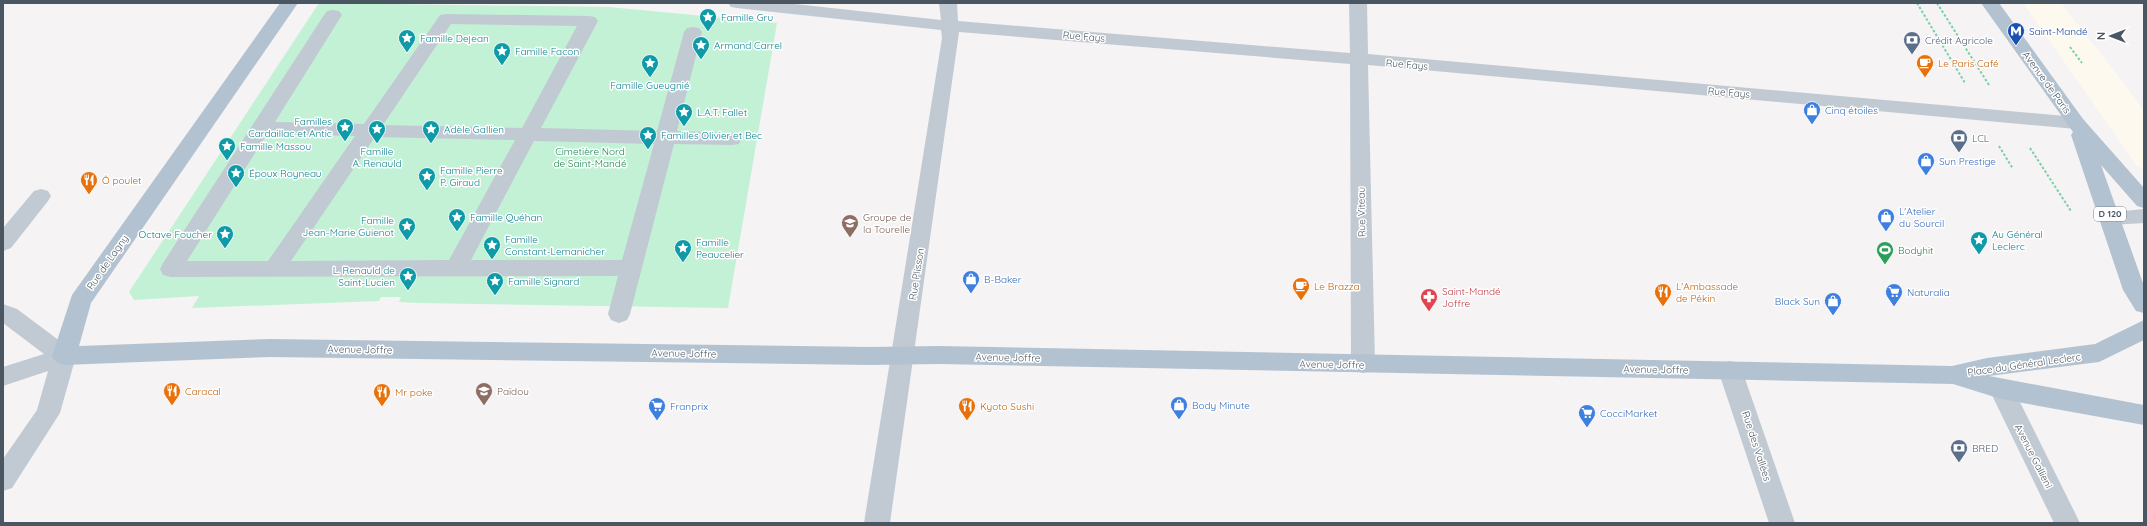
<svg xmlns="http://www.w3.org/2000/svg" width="2147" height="526" viewBox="0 0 2147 526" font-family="Quicksand,sans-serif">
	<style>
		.commercial { fill: #fdf9ef }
		.green { fill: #c3f1d5 }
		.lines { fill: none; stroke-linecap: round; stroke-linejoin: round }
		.path { stroke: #7ad0a6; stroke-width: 2; stroke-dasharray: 2.5 2; stroke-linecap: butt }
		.minor { fill: #c1cad2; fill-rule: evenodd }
		.major { fill: #b3c2d1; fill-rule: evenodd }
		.labels { text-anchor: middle; stroke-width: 3; stroke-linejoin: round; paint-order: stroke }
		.shield { fill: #fff; stroke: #808990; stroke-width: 1 }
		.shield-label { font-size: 9px; font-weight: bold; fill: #4a5661 }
		.culture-label { font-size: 10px; fill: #0d838f; stroke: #fff; text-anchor: start }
		.transit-label { font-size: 10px; fill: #164399; stroke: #fff; text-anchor: start }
		.street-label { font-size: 10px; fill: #4a5661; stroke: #fff }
		.service-label { font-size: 10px; fill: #4e5e75; stroke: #fff; text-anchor: start }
		.food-label { font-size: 10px; fill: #c56008; stroke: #fff; text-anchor: start }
		.shop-label { font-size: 10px; fill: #366cbe; stroke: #fff; text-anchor: start }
		.park-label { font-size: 10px; fill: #17864f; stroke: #fff }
		.education-label { font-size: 10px; fill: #785e54; stroke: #fff; text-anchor: start }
		.leisure-label { font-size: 10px; fill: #27864d; stroke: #fff; text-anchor: start }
		.health-label { font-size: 10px; fill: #be3a42; stroke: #fff; text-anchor: start }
	</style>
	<rect width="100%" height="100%" fill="#f5f3f3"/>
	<!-- commercial -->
	<path class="commercial" d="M2023,3h38l65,83 18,25v58l-7,-3z"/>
	<!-- green -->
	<path class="green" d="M319,3l290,4 168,16 -49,285 -309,-5 -20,-1 2,-5h-20l-2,4 -187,7 7,-12 -65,4 -5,-8z"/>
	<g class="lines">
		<!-- path -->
		<path class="path" d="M1917,3l48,80
			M1937,3l52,82
			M2070,47l12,16
			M1999,146l14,23
			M2030,148l41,63"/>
		<!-- minor -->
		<path class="minor" d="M728,3h58l155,17 -2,-17h18l1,18 392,32 -1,-50h18l1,51 708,63 7,2 3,4 -3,4 -7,2 -708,-64 7,299 -4,7 -8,2 -8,-2 -4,-7 -1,-300 -391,-32 -69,491h-26l78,-485 -1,-8 -204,-22 -6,-1z
			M333,10l6,1 3,4 -67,107 89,2 76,-109 6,-1 143,2 6,1 3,4 -57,107 116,3 27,-99 3,-4 6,-1 6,1 3,4 -25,99 55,2 7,1 3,5 -3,5 -7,1 -58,-1 -44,170 -3,6 -8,3 -8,-3 -3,-6 10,-38 -447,1 -8,-2 -3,-6 3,-6 161,-248 3,-4zM451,24l126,2 -55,102 -139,-3zM267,134l88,2 -87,125h-81zM375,137l140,3 -66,120 -158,1zM534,141l120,3 -32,116h-151z
			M41,189l7,2 3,5 -3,5 -37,47 -8,3v-23l31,-37z
			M2144,209v14l-33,2 -7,-2 -4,-5 4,-5z
			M3,304l14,5 55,41 4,6 -16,57 -48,75 -9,3v-32l34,-49 11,-39 -45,15v-19l41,-13 -41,-31z
			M1730,361l8,2 4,7 53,153h-26l-51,-153 4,-7z
			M2001,379l9,3 70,141h-26l-65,-134 3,-7z"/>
		<!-- major -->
		<path class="major" d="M280,3h18l-207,300 -12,43 191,-7 600,8 69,-1 1013,20 35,-8 108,-14 49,-24v20l-45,22 -110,14 155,29v20l-143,-26 -48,-15 -1014,-20 -69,1 -600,-8 -206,8 -8,-3 -4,-6 20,-61z
			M1981,3h18l84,116 61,69v20l-7,-2 -36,-41 43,121v27l-8,-2 -13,-21 -52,-155 2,-3z"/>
	</g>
	<!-- icons -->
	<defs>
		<symbol id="sight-pin" viewBox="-11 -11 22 30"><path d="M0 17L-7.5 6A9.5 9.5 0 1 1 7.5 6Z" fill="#0f9aa8" stroke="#fff"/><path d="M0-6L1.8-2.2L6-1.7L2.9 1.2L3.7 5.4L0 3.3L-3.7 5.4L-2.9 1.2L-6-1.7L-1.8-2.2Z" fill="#fff"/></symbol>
		<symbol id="metro-pin" viewBox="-11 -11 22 30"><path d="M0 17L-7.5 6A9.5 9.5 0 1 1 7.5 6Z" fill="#1a4fb4" stroke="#fff"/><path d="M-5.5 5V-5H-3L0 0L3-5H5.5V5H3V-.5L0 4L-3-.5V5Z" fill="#fff"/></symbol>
		<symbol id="bank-pin" viewBox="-11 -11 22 30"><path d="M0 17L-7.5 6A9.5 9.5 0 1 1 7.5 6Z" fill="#5c6f8a" stroke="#fff"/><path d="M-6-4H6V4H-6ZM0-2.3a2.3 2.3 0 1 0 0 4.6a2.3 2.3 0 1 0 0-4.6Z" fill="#fff"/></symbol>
		<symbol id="cafe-pin" viewBox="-11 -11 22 30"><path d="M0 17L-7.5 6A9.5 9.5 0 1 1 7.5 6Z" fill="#e8710a" stroke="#fff"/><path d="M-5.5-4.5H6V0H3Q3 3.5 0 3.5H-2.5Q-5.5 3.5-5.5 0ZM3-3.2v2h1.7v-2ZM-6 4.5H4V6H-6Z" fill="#fff"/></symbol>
		<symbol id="shop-pin" viewBox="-11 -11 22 30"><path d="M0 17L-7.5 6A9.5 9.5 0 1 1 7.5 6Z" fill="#3f7fe0" stroke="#fff"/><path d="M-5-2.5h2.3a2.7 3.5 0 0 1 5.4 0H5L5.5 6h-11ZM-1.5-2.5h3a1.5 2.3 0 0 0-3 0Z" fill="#fff"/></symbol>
		<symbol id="restaurant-pin" viewBox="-11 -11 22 30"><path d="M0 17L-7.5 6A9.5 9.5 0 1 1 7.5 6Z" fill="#e8710a" stroke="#fff"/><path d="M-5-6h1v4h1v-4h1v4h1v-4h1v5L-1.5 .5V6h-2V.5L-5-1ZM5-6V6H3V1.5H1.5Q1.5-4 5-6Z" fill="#fff"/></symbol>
		<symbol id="school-pin" viewBox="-11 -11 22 30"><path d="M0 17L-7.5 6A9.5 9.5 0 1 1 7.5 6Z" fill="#8d6e63" stroke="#fff"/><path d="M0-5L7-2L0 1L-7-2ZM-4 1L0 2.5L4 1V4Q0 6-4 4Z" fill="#fff"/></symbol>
		<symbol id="stadium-pin" viewBox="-11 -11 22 30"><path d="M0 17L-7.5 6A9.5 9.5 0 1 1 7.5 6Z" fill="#2e9e5b" stroke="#fff"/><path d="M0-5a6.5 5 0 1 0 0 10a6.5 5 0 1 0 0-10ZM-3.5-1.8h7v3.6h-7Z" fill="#fff"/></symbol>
		<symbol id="supermarket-pin" viewBox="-11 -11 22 30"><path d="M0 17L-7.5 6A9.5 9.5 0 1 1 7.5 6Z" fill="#3f7fe0" stroke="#fff"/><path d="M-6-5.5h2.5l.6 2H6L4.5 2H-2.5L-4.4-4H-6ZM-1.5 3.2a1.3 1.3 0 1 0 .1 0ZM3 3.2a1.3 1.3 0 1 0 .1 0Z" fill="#fff"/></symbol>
		<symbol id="pharmacy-pin" viewBox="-11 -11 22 30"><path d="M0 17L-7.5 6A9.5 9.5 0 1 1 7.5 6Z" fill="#e0444e" stroke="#fff"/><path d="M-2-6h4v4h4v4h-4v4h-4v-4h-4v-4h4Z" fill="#fff"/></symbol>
	</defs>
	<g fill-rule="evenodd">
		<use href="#sight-pin" x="698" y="7" width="20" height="27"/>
		<use href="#metro-pin" x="2006" y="21" width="20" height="27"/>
		<use href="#sight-pin" x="397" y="28" width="20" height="27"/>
		<use href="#bank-pin" x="1902" y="30" width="20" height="27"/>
		<use href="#sight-pin" x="691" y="35" width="20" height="27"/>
		<use href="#sight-pin" x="492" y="41" width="20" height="27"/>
		<use href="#sight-pin" x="640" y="53" width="20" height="27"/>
		<use href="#cafe-pin" x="1915" y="53" width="20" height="27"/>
		<use href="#shop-pin" x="1802" y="100" width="20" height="27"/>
		<use href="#sight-pin" x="674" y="102" width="20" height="27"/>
		<use href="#sight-pin" x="335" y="117" width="20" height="27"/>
		<use href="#sight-pin" x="367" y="119" width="20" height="27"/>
		<use href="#sight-pin" x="421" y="119" width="20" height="27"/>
		<use href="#sight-pin" x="638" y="125" width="20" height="27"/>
		<use href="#bank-pin" x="1949" y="128" width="20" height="27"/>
		<use href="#sight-pin" x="217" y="136" width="20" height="27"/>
		<use href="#shop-pin" x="1916" y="151" width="20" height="27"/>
		<use href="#sight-pin" x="226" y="163" width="20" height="27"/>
		<use href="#sight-pin" x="417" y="166" width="20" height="27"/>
		<use href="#restaurant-pin" x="79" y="170" width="20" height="27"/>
		<use href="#sight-pin" x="447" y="207" width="20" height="27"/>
		<use href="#shop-pin" x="1876" y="207" width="20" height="27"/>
		<use href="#school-pin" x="840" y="213" width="20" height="27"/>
		<use href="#sight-pin" x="397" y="216" width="20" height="27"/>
		<use href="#sight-pin" x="215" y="224" width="20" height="27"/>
		<use href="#sight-pin" x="1969" y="230" width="20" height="27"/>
		<use href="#sight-pin" x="482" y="235" width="20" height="27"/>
		<use href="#sight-pin" x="673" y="238" width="20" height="27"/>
		<use href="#stadium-pin" x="1875" y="240" width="20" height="27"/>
		<use href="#sight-pin" x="398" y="266" width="20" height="27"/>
		<use href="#shop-pin" x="961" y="269" width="20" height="27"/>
		<use href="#sight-pin" x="485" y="271" width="20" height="27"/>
		<use href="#cafe-pin" x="1291" y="276" width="20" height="27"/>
		<use href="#restaurant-pin" x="1653" y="282" width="20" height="27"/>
		<use href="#supermarket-pin" x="1884" y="282" width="20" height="27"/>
		<use href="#pharmacy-pin" x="1419" y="287" width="20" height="27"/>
		<use href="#shop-pin" x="1823" y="291" width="20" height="27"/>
		<use href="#restaurant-pin" x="162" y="381" width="20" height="27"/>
		<use href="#school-pin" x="474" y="381" width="20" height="27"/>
		<use href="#restaurant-pin" x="372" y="382" width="20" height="27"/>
		<use href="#shop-pin" x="1169" y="395" width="20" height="27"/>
		<use href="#supermarket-pin" x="647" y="396" width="20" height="27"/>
		<use href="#restaurant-pin" x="957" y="396" width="20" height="27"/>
		<use href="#supermarket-pin" x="1577" y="403" width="20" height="27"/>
		<use href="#bank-pin" x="1949" y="438" width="20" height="27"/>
	</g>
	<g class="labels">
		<!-- shield labels -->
		<rect class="shield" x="2094" y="207" width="32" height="14" rx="3"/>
		<g class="shield-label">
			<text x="2110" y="217">D 120</text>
		</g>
		<!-- culture labels -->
		<g class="culture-label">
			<text x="721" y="21">Famille Gru</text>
			<text x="420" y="42">Famille Dejean</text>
			<text x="714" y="49">Armand Carrel</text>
			<text x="515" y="55">Famille Facon</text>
			<text x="650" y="89" text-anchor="middle">Famille Gueugnié</text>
			<text x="697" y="116">L.A.T. Fallet</text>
			<text x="332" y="125" text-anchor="end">Familles<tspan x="332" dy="12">Cardaillac et Antic</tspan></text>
			<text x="444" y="133">Adèle Gallien</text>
			<text x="661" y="139">Familles Olivier et Bec</text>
			<text x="240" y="150">Famille Massou</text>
			<text x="377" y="155" text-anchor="middle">Famille<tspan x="377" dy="12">A. Renauld</tspan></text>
			<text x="440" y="174">Famille Pierre<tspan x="440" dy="12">P. Giraud</tspan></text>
			<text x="249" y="177">Époux Royneau</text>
			<text x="470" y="221">Famille Quéhan</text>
			<text x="394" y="224" text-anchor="end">Famille<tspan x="394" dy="12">Jean-Marie Guienot</tspan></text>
			<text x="212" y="238" text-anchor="end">Octave Foucher</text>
			<text x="1992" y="238">Au Général<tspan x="1992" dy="12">Leclerc</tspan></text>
			<text x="505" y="243">Famille<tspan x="505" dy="12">Constant-Lemanicher</tspan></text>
			<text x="696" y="246">Famille<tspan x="696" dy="12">Peaucelier</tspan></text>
			<text x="395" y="274" text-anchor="end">L. Renauld de<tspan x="395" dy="12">Saint-Lucien</tspan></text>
			<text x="508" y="285">Famille Signard</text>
		</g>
		<!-- transit labels -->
		<g class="transit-label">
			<text x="2029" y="35">Saint-Mandé</text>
		</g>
		<!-- street labels -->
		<g class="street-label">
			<text transform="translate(1084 36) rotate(5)" y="4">Rue Fays</text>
			<text transform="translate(1407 64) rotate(5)" y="4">Rue Fays</text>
			<text transform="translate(2047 82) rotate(54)" y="4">Avenue de Paris</text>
			<text transform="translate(1729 92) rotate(5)" y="4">Rue Fays</text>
			<text transform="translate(1361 212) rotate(-91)" y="4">Rue Viteau</text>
			<text transform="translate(107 262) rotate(-55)" y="4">Rue de Lagny</text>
			<text transform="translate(916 274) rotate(-81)" y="4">Rue Plisson</text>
			<text transform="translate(360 349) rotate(1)" y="4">Avenue Joffre</text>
			<text transform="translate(684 353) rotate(1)" y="4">Avenue Joffre</text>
			<text transform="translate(1008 357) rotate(1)" y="4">Avenue Joffre</text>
			<text transform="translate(1332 364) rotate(1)" y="4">Avenue Joffre</text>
			<text transform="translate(2024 364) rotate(-8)" y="4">Place du Général Leclerc</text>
			<text transform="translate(1656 369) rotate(1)" y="4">Avenue Joffre</text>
			<text transform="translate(1757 446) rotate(72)" y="4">Rue des Vallées</text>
			<text transform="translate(2034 456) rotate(63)" y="4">Avenue Gallieni</text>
		</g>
		<!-- service labels -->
		<g class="service-label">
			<text x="1925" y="44">Crédit Agricole</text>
			<text x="1972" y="142">LCL</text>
			<text x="1972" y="452">BRED</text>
		</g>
		<!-- food labels -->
		<g class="food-label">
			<text x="1938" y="67">Le Paris Café</text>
			<text x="102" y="184">Ô poulet</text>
			<text x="1314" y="290">Le Brazza</text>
			<text x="1676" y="290">L'Ambassade<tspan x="1676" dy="12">de Pékin</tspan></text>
			<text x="185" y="395">Caracal</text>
			<text x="395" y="396">Mr poke</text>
			<text x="980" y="410">Kyoto Sushi</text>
		</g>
		<!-- shop labels -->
		<g class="shop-label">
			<text x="1825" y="114">Cinq étoiles</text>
			<text x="1939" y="165">Sun Prestige</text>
			<text x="1899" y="215">L'Atelier<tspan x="1899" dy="12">du Sourcil</tspan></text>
			<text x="984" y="283">B-Baker</text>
			<text x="1907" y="296">Naturalia</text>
			<text x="1820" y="305" text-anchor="end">Black Sun</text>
			<text x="1192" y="409">Body Minute</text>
			<text x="670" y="410">Franprix</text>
			<text x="1600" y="417">CocciMarket</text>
		</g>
		<!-- park labels -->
		<g class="park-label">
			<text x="590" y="155">Cimetière Nord<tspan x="590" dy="12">de Saint-Mandé</tspan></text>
		</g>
		<!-- education labels -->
		<g class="education-label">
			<text x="863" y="221">Groupe de<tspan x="863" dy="12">la Tourelle</tspan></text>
			<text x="497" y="395">Païdou</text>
		</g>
		<!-- leisure labels -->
		<g class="leisure-label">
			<text x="1898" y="254">Bodyhit</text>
		</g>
		<!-- health labels -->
		<g class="health-label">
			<text x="1442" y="295">Saint-Mandé<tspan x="1442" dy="12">Joffre</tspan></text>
		</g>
	</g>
	<!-- border -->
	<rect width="2147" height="526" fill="none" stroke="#4a5661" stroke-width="8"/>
	<!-- north arrow -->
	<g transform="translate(2111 36) rotate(270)" stroke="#ffffff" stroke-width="3" paint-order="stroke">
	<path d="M0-3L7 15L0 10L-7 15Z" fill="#4a5661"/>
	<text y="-6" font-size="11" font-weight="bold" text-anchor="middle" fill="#4a5661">N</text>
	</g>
</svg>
